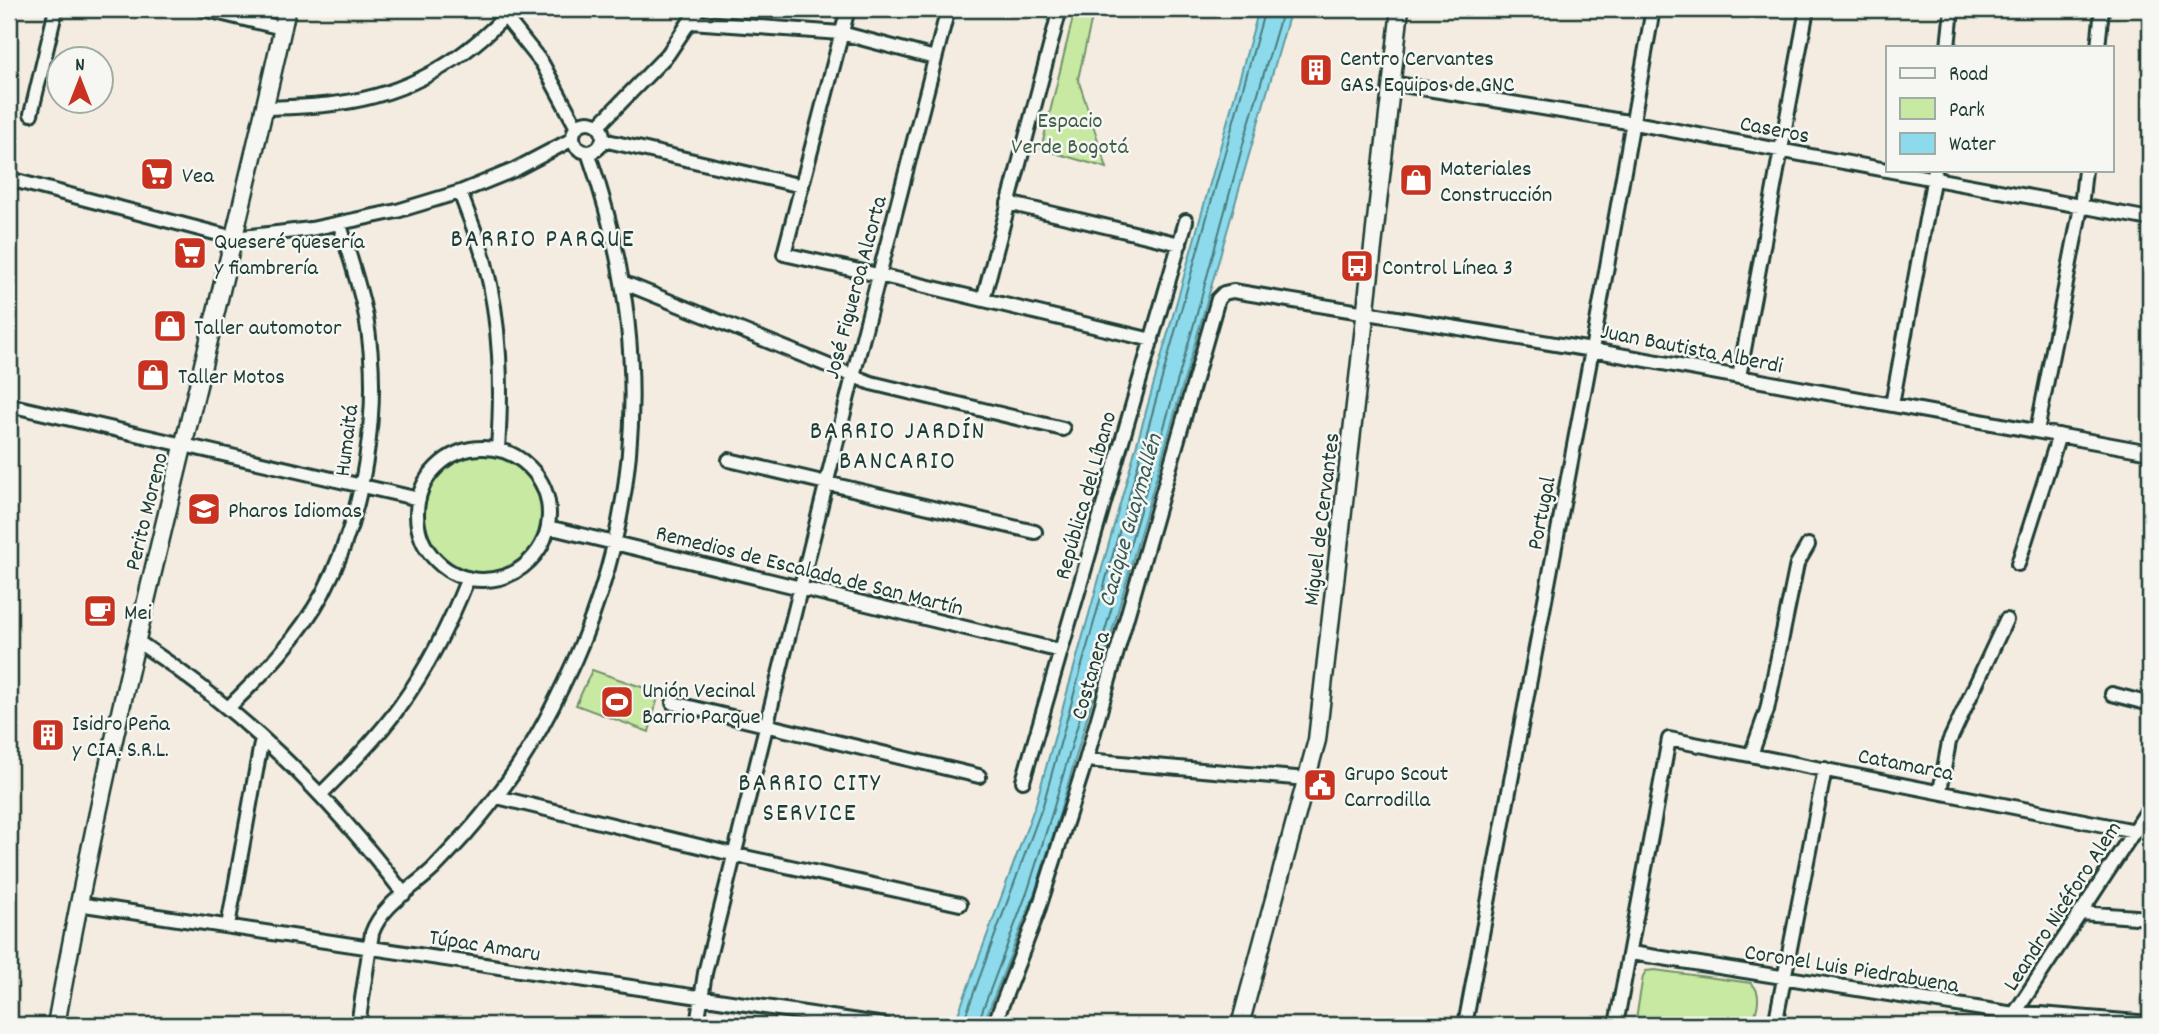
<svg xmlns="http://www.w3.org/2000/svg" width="2159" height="1034" viewBox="0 0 2159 1034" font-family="Dekko,sans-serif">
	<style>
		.green { fill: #c7e9a2; stroke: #73936b; stroke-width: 2 }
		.water { fill: #8cdaeb; stroke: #609ba2; stroke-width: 2 }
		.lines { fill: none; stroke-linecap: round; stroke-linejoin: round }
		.shore { stroke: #4b7c7d; stroke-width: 2 }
		.minor-casing { stroke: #1f3d34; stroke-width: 18 }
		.major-casing { stroke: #1f3d34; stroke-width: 21 }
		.minor { stroke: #f6f6f2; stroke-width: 12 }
		.major { stroke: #f6f6f2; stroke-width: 16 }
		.labels { text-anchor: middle; stroke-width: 5; stroke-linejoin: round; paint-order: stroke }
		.poi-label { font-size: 23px; fill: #1f3d34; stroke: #f6f6f2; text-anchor: start }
		.park-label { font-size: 23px; fill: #415f4a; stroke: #f6f6f2 }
		.street-label { font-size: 23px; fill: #1f3d34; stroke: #f6f6f2 }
		.water-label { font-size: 24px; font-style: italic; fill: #355c59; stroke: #f6f6f2 }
		.quarter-label { font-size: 26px; letter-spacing: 2px; fill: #1f3d34; stroke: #f6f6f2 }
	</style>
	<rect width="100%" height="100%" fill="#f4ece1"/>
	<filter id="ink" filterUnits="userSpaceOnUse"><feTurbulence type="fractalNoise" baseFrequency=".0143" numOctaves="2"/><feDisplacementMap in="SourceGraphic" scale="14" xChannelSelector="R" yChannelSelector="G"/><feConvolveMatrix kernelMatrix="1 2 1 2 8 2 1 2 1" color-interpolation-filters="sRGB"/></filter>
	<g filter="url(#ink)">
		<!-- green -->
		<path class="green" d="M1075,9h19l-16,70 29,89 -66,-19z
			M417 514a66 66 0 1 1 132 0a66 66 0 1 1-132 0Z
			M592,670l67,23 -10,39 -73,-27z
			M1655,970l96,13c13,11 5,28 1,42h-117l8,-49 3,-5z"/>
		<!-- water -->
		<path class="water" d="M1259,9h32l-231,803 -25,80 -52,133h-29l82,-222z"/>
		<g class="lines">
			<!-- shore -->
			<path class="shore" d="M962,1025l81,-220 222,-796
				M977,1025l51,-135 25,-80 143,-493 49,-180 38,-128"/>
			<defs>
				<path id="minor" d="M203,9l79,19
					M499,9l43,54 34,63
					M848,9l-64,245 116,26 252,60
					M691,22l150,11 94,25
					M1948,47l4,-38
					M2098,47l4,-38
					M1391,83l243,40 516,96
					M264,108c25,-1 51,-1 76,-5 68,-9 126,-44 172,-94
					M31,114l25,-105
					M573 137a15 15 0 1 1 30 0a15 15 0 1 1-30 0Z
					M599,125l69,-71 30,-45
					M603,140l199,46
					M9,179l225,59 77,-9 86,-18 63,-19 54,-22 59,-31
					M460,192c8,23 19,47 25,71 16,61 17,123 13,186
					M1008,203l172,41
					M622,282l249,101 192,46
					M983,300l77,-291
					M1739,377l68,-368
					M9,405l410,94
					M1892,405l43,-235
					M2037,431l44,-224 4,-37
					M417 514a66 66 0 1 1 132 0a66 66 0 1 1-132 0Z
					M729,460l306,72
					M548,527l513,124
					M2018,564l41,-129
					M137,641c106,70 190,152 267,253
					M2112,694l38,10
					M673,703l306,73
					M228,708c36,-35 71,-71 95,-115 42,-80 59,-187 43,-276 -6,-31 -17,-62 -26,-92
					M1751,755l16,-45 30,-146 11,-19
					M1086,760l221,19
					M1023,781l163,-560
					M1940,791l9,-49 57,-122
					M321,794c28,-28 56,-56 79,-88 29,-40 50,-83 68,-128
					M497,797l239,58 224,49
					M78,904l807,121
					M2080,913l70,5
					M228,926l34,-188
					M1631,953l383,61h26l110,9
					M358,1025l14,-92c10,-28 40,-44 61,-64 22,-23 44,-46 63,-72 27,-34 49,-74 68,-114 84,-173 87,-351 24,-531
					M697,1025l8,-52 148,-597 95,-367
					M994,1025l43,-111 49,-154 132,-461 6,-6 9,-2 359,59 558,102
					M1465,1025l127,-675 61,-341
					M1616,1025l53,-286 466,92
					M1775,1025l50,-256
					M2007,1025l143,-218"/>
				<path id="major" d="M56,1025c61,-342 156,-677 231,-1016
					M1240,1025l77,-285 83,-731"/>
			</defs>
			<!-- minor casing -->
			<use href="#minor" class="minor-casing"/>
			<!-- major casing -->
			<use href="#major" class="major-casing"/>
			<!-- minor -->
			<use href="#minor" class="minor"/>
			<!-- major -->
			<use href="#major" class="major"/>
		</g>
	</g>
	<!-- icons -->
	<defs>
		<symbol id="building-square" viewBox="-11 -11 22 22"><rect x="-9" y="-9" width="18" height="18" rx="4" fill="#c8321e" stroke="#f6f6f2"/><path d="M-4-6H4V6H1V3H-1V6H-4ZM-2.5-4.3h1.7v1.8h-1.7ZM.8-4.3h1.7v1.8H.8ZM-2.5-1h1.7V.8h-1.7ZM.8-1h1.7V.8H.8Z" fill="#fff"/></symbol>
		<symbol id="supermarket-square" viewBox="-11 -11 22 22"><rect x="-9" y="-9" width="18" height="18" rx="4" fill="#c8321e" stroke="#f6f6f2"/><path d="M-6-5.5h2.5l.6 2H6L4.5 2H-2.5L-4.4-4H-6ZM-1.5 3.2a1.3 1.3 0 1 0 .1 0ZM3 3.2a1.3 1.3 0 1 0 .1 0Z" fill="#fff"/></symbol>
		<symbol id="shop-square" viewBox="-11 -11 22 22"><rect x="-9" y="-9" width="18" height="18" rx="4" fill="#c8321e" stroke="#f6f6f2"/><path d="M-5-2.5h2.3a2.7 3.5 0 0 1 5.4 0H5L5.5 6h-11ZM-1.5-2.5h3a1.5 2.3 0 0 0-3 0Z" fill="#fff"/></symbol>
		<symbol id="bus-square" viewBox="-11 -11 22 22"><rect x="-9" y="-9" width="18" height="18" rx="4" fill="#c8321e" stroke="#f6f6f2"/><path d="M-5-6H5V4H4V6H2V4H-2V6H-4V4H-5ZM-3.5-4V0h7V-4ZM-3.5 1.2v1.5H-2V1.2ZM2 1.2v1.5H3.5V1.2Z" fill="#fff"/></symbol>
		<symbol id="school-square" viewBox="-11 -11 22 22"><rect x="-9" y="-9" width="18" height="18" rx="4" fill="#c8321e" stroke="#f6f6f2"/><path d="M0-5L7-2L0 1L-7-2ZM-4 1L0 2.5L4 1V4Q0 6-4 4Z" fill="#fff"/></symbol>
		<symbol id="cafe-square" viewBox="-11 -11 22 22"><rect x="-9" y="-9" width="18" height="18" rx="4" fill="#c8321e" stroke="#f6f6f2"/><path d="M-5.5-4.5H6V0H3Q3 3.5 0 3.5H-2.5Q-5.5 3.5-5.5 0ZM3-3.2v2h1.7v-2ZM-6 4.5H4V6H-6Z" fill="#fff"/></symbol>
		<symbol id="stadium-square" viewBox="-11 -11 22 22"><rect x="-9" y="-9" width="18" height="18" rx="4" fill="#c8321e" stroke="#f6f6f2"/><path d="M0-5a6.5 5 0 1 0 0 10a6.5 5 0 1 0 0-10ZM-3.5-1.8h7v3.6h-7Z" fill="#fff"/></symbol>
		<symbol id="civic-square" viewBox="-11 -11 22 22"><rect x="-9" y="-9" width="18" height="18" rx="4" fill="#c8321e" stroke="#f6f6f2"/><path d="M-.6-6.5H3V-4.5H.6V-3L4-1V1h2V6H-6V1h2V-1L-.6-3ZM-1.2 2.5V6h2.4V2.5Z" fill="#fff"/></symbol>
	</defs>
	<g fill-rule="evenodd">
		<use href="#building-square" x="1297" y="51" width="38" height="38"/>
		<use href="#supermarket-square" x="138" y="155" width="38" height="38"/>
		<use href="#shop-square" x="1397" y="161" width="38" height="38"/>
		<use href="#supermarket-square" x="171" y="234" width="38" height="38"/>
		<use href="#bus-square" x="1338" y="247" width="38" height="38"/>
		<use href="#shop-square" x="151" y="307" width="38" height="38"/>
		<use href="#shop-square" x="134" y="356" width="38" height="38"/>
		<use href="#school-square" x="185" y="490" width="38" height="38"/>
		<use href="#cafe-square" x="81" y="592" width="38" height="38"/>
		<use href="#stadium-square" x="598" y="683" width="38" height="38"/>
		<use href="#building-square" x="29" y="716" width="38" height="38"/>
		<use href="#civic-square" x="1301" y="766" width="38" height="38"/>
	</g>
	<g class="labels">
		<!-- poi labels -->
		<g class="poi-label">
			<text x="1340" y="65">Centro Cervantes<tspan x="1340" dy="26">GAS. Equipos de GNC</tspan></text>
			<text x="1440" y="175">Materiales<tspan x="1440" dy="26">Construcción</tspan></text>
			<text x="182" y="182">Vea</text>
			<text x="214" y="248">Queseré quesería<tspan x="214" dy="26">y fiambrería</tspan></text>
			<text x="1382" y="274">Control Línea 3</text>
			<text x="194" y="334">Taller automotor</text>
			<text x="178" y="383">Taller Motos</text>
			<text x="228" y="517">Pharos Idiomas</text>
			<text x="124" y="619">Mei</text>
			<text x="642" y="697">Unión Vecinal<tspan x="642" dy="26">Barrio Parque</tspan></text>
			<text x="72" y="730">Isidro Peña<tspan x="72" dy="26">y CIA. S.R.L.</tspan></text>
			<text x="1344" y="780">Grupo Scout<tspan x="1344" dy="26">Carrodilla</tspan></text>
		</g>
		<!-- park labels -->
		<g class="park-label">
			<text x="1070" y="127">Espacio<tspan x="1070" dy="26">Verde Bogotá</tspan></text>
		</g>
		<!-- street labels -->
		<g class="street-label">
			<text transform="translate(1775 128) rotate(11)" y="8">Caseros</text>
			<text transform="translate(854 287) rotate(-75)" y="8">José Figueroa Alcorta</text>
			<text transform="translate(1692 347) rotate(11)" y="8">Juan Bautista Alberdi</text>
			<text transform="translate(345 440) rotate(-83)" y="8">Humaitá</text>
			<text transform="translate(1084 495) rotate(-74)" y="8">República del Líbano</text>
			<text transform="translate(145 511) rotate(-76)" y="8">Perito Moreno</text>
			<text transform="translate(1540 513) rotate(-79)" y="8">Portugal</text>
			<text transform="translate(1320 519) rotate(-83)" y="8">Miguel de Cervantes</text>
			<text transform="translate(810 569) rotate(14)" y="8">Remedios de Escalada de San Martín</text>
			<text transform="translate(1089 675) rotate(-74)" y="8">Costanera</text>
			<text transform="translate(1906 763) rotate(11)" y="8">Catamarca</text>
			<text transform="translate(2061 905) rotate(-57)" y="8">Leandro Nicéforo Alem</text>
			<text transform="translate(485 944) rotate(9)" y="8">Túpac Amaru</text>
			<text transform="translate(1852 967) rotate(9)" y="8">Coronel Luis Piedrabuena</text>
		</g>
		<!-- water labels -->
		<g class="water-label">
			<text transform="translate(1129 520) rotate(-74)" y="8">Cacique Guaymallén</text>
		</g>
		<!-- quarter labels -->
		<g class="quarter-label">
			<text x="543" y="246">BARRIO PARQUE</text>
			<text x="898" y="438">BARRIO JARDÍN<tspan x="898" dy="30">BANCARIO</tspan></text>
			<text x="810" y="790">BARRIO CITY<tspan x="810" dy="30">SERVICE</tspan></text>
		</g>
	</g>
	<!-- margin -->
	<rect width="2159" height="1034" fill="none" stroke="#f6f6f2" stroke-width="35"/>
	<rect x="18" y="18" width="2124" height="999" fill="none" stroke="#1f3d34" stroke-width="2.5" filter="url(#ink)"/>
	<!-- legend -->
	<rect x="1886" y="46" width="228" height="126" fill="#f6f6f2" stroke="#a0aca6" stroke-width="2"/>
	<rect x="1900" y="68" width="35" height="10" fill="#f6f6f2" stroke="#a0aca6" stroke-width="2"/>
	<text x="1949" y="80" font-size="21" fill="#1f3d34">Road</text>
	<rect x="1900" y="98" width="35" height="21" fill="#c7e9a2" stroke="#a0aca6" stroke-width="2"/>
	<text x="1949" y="116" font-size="21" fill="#1f3d34">Park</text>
	<rect x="1900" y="133" width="35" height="21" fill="#8cdaeb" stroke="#a0aca6" stroke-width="2"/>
	<text x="1949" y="150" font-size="21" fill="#1f3d34">Water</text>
	<!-- north arrow -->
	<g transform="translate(80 80)"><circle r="33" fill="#f6f6f2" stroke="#a0aca6" stroke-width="2"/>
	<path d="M0-5L12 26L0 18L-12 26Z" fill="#c8321e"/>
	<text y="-10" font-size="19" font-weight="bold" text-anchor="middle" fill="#1f3d34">N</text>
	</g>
</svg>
